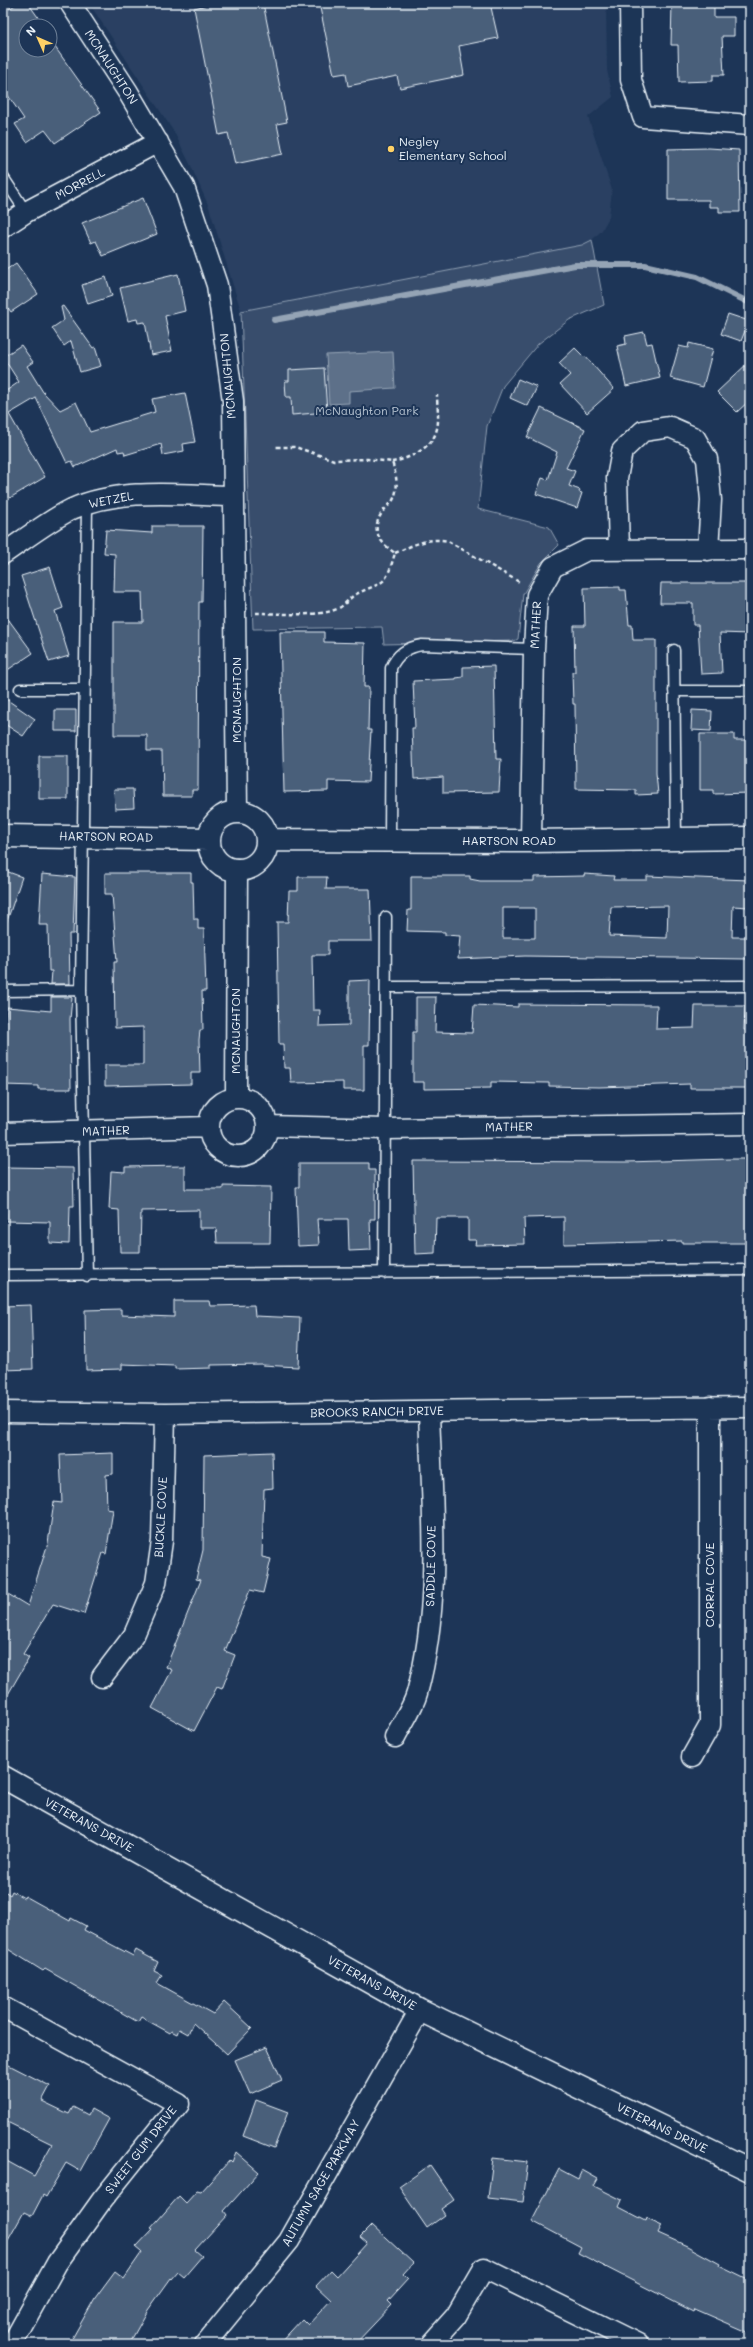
<svg xmlns="http://www.w3.org/2000/svg" width="753" height="2347" viewBox="0 0 753 2347" font-family="Mali,sans-serif">
	<style>
		.built { fill: #2a4162 }
		.green { fill: #374d6c; stroke: #909fb2 }
		.water { fill: #5d7089; stroke: #95a4b5 }
		.lines { fill: none; stroke-linecap: round; stroke-linejoin: round }
		.stream { stroke: #95a4b5; stroke-width: 6 }
		.building { fill: #495e7a; stroke: #e8f1f8; fill-rule: evenodd }
		.service-casing { stroke: #e8f1f8; stroke-width: 13 }
		.minor-casing { stroke: #e8f1f8; stroke-width: 23 }
		.tertiary-casing { stroke: #e8f1f8; stroke-width: 25 }
		.secondary-casing { stroke: #e8f1f8; stroke-width: 25 }
		.path { stroke: #e8f1f8; stroke-width: 2.5; stroke-dasharray: 4 3; stroke-linecap: butt }
		.service { stroke: #1d3557; stroke-width: 10 }
		.minor { stroke: #1d3557; stroke-width: 20 }
		.tertiary { stroke: #1d3557; stroke-width: 22 }
		.secondary { stroke: #1d3557; stroke-width: 22 }
		.poi-dot { fill: #ffd166; stroke: #1d3557; stroke-width: 1.5 }
		.labels { text-anchor: middle; stroke-width: 4; stroke-linejoin: round; paint-order: stroke }
		.street-label { font-size: 12px; fill: #e8f1f8; stroke: #1d3557 }
		.poi-label { font-size: 12px; fill: #e8f1f8; stroke: #1d3557; text-anchor: start }
		.park-label { font-size: 12px; fill: #b3c0ce; stroke: #1d3557 }
	</style>
	<rect width="100%" height="100%" fill="#1d3557"/>
	<filter id="ink" filterUnits="userSpaceOnUse"><feTurbulence type="fractalNoise" baseFrequency=".025" numOctaves="2"/><feDisplacementMap in="SourceGraphic" scale="8" xChannelSelector="R" yChannelSelector="G"/><feConvolveMatrix kernelMatrix="1 2 1 2 8 2 1 2 1" color-interpolation-filters="sRGB"/></filter>
	<g filter="url(#ink)">
		<!-- built -->
		<path class="built" d="M89,3h517l1,67 6,27 -25,20 24,73 -3,27 -7,13 -10,10 -10,5 -341,66 -32,-104 -18,-41 -17,-34z"/>
		<!-- green -->
		<path class="green" d="M592,240l12,65 -35,15 -31,24 -35,42 -16,40 -9,83 71,18 10,18 -18,18 -18,31 -5,45 -4,2 -130,3 -2,-17 -129,2 -12,-318 341,-66z"/>
		<!-- water -->
		<path class="water" d="M393,352l2,36 -46,3v12l-20,1 -3,-49z"/>
		<g class="lines">
			<!-- stream -->
			<path class="stream" d="M274,320l301,-55h70l52,12 53,26"/>
		</g>
		<!-- building -->
		<path class="building" d="M18,3h10l12,17 -2,1 3,5h-15v24h24v-10l51,72 -46,31 -10,-13 -18,12 -12,-18 9,-5 -21,-31v-75z
			M208,3h55l24,119 -10,2 6,30 -48,10 -7,-31 -9,2 -25,-127 14,-3z
			M319,3h171l8,35 -39,8 5,29 -64,13 -3,-12 -49,10 -2,-13 -12,2z
			M672,3h42v14h20v19h-12l2,39h-11v6l-34,1 -1,-37h-7z
			M709,148l30,2 1,62h-21v-5h-10v-7h-41v-51z
			M143,198l14,36 -54,22 -7,-15 -5,2 -9,-20z
			M16,263l22,31 -27,18 -8,-11v-29z
			M178,274l7,37 -20,5 7,35 -21,4 -6,-33 -7,1 -1,-4 -9,2 -8,-33z
			M106,277l6,19 -24,8 -6,-19z
			M63,306l30,42 2,-1 6,19 -21,6 -9,-31 -7,5 -12,-18 12,-8 -3,-13z
			M728,314l21,7 -8,20 -20,-7z
			M644,332l3,12 5,-1 8,35 -34,8 -9,-40 9,-2 -1,-8z
			M689,343l24,6 -10,38 -33,-9 9,-32 9,2z
			M21,345l12,17 -6,4 16,26 17,18 16,-8 14,30 65,-20 -3,-13 33,-6 10,49 -12,2 1,7 -21,4 -2,-11 -36,11 -1,-4 -6,1 -1,-4 -42,19 -3,-6 -5,2 -31,-65 -27,16 36,63 -42,25v-109l16,-11 -16,-25z
			M575,348l9,9 1,-1 29,33 -27,24 -27,-29 10,-9 -11,-12z
			M750,361v39l-13,12 -20,-20z
			M324,368l3,44 -35,3 -1,-18h-5l-1,-16h4v-11z
			M518,379l19,8 -9,19 -18,-8z
			M541,408l44,21 -19,39 9,3 -6,15 11,4 -1,2 3,1 -5,15 -41,-14 6,-16 6,2 9,-28 -30,-15z
			M152,526h51l-1,76h-3l-1,188h-6v6h-29l-1,-45h-15v-16h-33v-113h29l-1,-30h-28l1,-38 -11,-1 2,-23 46,3z
			M50,567l13,41 -8,3 14,45 -20,6 -28,-86z
			M661,583h89v51l-30,-1 2,40 -21,1 -3,-49h-5v-22h-33z
			M620,587v3h6l3,35h3l1,15h23v133l2,21 -22,1v-5l-60,-1 -1,-85h-2l-1,-32h3l-1,-46h11l-1,-38z
			M3,612l30,41 -30,20z
			M280,632h44v10l41,1 -1,44h5l-1,43h3l-3,52 -40,-1v10l-44,1z
			M494,666l2,93h5l-2,33 -56,1v-16l-29,2 -2,-51h3l-2,-47 43,-2v-1l7,-1v-10z
			M3,697l32,22 -12,17 -20,-13z
			M55,710h21v21h-21z
			M692,710l20,1 -1,20 -20,-1z
			M700,734h34v6h16v53l-37,1v-4h-13z
			M39,756h29v43h-29z
			M114,789h19l1,19 -19,1z
			M3,870l19,7 -16,47h-3z
			M105,873h86v9h2l1,37h4v10h6l2,62h-4l1,39h-3l-1,10 1,33h-9v11l-86,2v-21h38v-38l-28,1 -1,-66h3l-5,-68h-7z
			M42,874l33,3 -2,57h-4l1,50h-19l1,-13h-3l-1,-46h-9z
			M584,874l30,2 -1,4h34v-4l102,4 -1,27 -15,-1 -1,31h16v22l-223,-3 -67,3 2,-23 -15,-1v-3l-38,-1 1,-21h3v-34h59v3l10,2h54v-4l50,-1zM668,906l-1,32 -58,-2 2,-29zM503,908h32v30h-32z
			M298,877h29l-1,12h44l2,52h-44v14h-16l1,55h7l-1,16 30,-1v-44l21,-1 -1,65h-5v45h-21v-8l-52,1 -1,-15h-6l-1,-24h-4l-2,-122h11l1,-31h9z
			M51,997h19l2,1 -2,21 1,70h-33v-3l-35,-1v-40l4,-38 44,4z
			M416,997h20l-1,35 37,1 2,-28 44,2v-3l139,1 -1,24 38,-1 1,-22h50l-1,24h6v58h-60v-4l-91,3 -50,-1v-3l-58,-1v6l-67,1v-7h-11v-50h3z
			M730,1159h20v84h-68v-2l-118,3v-27l-40,1 1,26 -50,1 1,-5h-8v-22h-32l-1,35 -20,1 -2,-93 213,1z
			M299,1163h70v7h6v49h-5l1,31 -22,1 -1,-32h-31l2,26 -21,1 -2,-59h3z
			M185,1166v23h38v-3l48,1 -1,56h-53l-1,-15h-17v-18l-58,1 -1,41h-20l-1,-42 -10,-1 2,-38 14,1v-5z
			M3,1167l70,1 1,38h-4l-1,38 -19,-1v-21l-44,-1v-8h-3z
			M174,1301h35l1,5 44,-1 1,11 45,2 -2,49 -36,-2v-1l-51,1v3l-36,1v-3l-53,-2v5l-36,1 -1,-60 36,-1v6l53,2z
			M31,1305l2,64 -30,1v-64z
			M272,1452l1,36 -9,1 -2,68 9,2 -8,34 -13,-3 -25,61 10,4 -13,34 -5,-2 -23,44 -42,-23 20,-38 -6,-3 35,-87 -5,-1 7,-29 1,-95z
			M113,1453v21l-7,1 1,34 6,1 -7,44 -3,-1 -19,61 -31,-10 -30,50 6,4 -26,45v-112l25,15 20,-63 6,-41 8,1 -2,-48z
			M3,1890l7,5 2,-4 12,7 1,-2 45,25 1,-3 15,8 -2,4 49,26 3,-6 22,12 -4,9 8,4 -5,8 56,31 11,-12 28,26 -25,26 -34,-31 -5,11 -9,-5 -2,5 -6,-3 -1,2 -29,-16 -3,5 -93,-53 -2,2 -40,-25z
			M267,2047l15,33 -32,14 -15,-34z
			M3,2062l47,24 -8,15 27,13 4,-7 15,8 3,-6 18,10 -29,52 -14,-8 -20,34 -3,-2 -11,21 -8,-4 -21,37v-90l31,17 18,-32 -49,-24z
			M256,2100l32,12 -14,36 -31,-12z
			M236,2152l23,20 -35,39 3,4 -32,35 7,6 -18,21 -6,-5 -6,7 -1,-1 -23,32 -19,34h-60l26,-46 20,-27 9,7 18,-26 -6,-5 17,-18 -2,-1 28,-32 7,7 11,-12 4,1 29,-32 2,2z
			M493,2158l35,4 -5,40 -35,-4z
			M430,2165l24,35 -13,9 4,6 -18,13 -28,-41z
			M559,2169l19,10 4,-9 16,9 -4,7 28,14 -3,7 27,14 1,-3 15,7 -4,8 29,13 33,18 -1,2 31,15v52l-55,-24 -1,3 -61,-31 -55,-28 3,-6 -49,-26z
			M372,2225l41,38 -10,11 5,5 -20,22 4,4 -37,39h-76l23,-25 6,6 23,-25 -15,-14 15,-16 6,6 30,-33 -7,-6z"/>
		<g class="lines">
			<defs>
				<path id="service" d="M3,177l23,35
					M87,504l-6,486 6,286
					M674,650l2,189
					M20,689h64
					M674,691h76
					M390,841l1,-173c6,-14 16,-21 31,-23l112,4
					M386,987l364,-1
					M3,991l78,-1
					M384,1273l2,-356
					M3,1275l747,-5"/>
				<path id="minor" d="M70,3l58,89 56,95 33,98 16,116 4,411
					M630,3l1,77 12,37 107,8
					M3,227l23,-15 132,-70
					M619,550l-2,-72 5,-27 21,-20 27,-4 25,11 12,21 4,41 -3,50
					M3,554c22,-15 45,-33 69,-45 49,-22 109,-14 161,-13
					M531,841l3,-192 3,-54 16,-28 34,-17 163,-1
					M209 1127a29 29 0 1 1 58 0a29 29 0 1 1-58 0Z
					M236,1098l1,-229
					M268,1126l117,3 365,-5
					M3,1133l206,-6
					M3,1412l162,2 585,-7
					M102,1677l32,-42 22,-52 6,-42 3,-127
					M395,1737c7,-14 18,-29 22,-44 25,-91 15,-188 12,-281
					M692,1757l18,-32v-318
					M3,2007l176,97 -77,96 -45,63 -45,81
					M205,2344l84,-103 131,-231
					M431,2344l25,-28 28,-48 154,76"/>
				<path id="tertiary" d="M209 841a29 29 0 1 1 58 0a29 29 0 1 1-58 0Z
					M3,836l206,3
					M268,840l263,1 219,-3"/>
				<path id="secondary" d="M3,1777l417,233 330,160"/>
			</defs>
			<!-- service casing -->
			<use href="#service" class="service-casing"/>
			<!-- minor casing -->
			<use href="#minor" class="minor-casing"/>
			<!-- tertiary casing -->
			<use href="#tertiary" class="tertiary-casing"/>
			<!-- secondary casing -->
			<use href="#secondary" class="secondary-casing"/>
			<!-- path -->
			<path class="path" d="M392,462c16,-3 39,-13 44,-30 4,-11 1,-26 1,-37
				M395,553c18,-8 33,-16 53,-12l73,42
				M256,613c22,0 64,5 83,-5 7,-4 10,-10 17,-14 30,-14 29,-7 39,-41 -16,-11 -26,-24 -11,-43 4,-4 8,-7 10,-12 5,-12 2,-24 -2,-36l-25,-3 -33,1 -39,-13h-19"/>
			<!-- service -->
			<use href="#service" class="service"/>
			<!-- minor -->
			<use href="#minor" class="minor"/>
			<!-- tertiary -->
			<use href="#tertiary" class="tertiary"/>
			<!-- secondary -->
			<use href="#secondary" class="secondary"/>
		</g>
	</g>
	<!-- markers -->
	<circle class="poi-dot" cx="391" cy="149" r="4"/>
	<g class="labels">
		<!-- street labels -->
		<g class="street-label">
			<text transform="translate(111 67) rotate(57)" y="4">MCNAUGHTON</text>
			<text transform="translate(80 184) rotate(-28)" y="4">MORRELL</text>
			<text transform="translate(228 376) rotate(-95)" y="4">MCNAUGHTON</text>
			<text transform="translate(111 500) rotate(-11)" y="4">WETZEL</text>
			<text transform="translate(536 625) rotate(-87)" y="4">MATHER</text>
			<text transform="translate(237 700) rotate(-90)" y="4">MCNAUGHTON</text>
			<text transform="translate(106 837) rotate(1)" y="4">HARTSON ROAD</text>
			<text x="509" y="845">HARTSON ROAD</text>
			<text transform="translate(236 1031) rotate(-90)" y="4">MCNAUGHTON</text>
			<text transform="translate(509 1127) rotate(-1)" y="4">MATHER</text>
			<text transform="translate(106 1131) rotate(-2)" y="4">MATHER</text>
			<text transform="translate(377 1412) rotate(-1)" y="4">BROOKS RANCH DRIVE</text>
			<text transform="translate(161 1517) rotate(-87)" y="4">BUCKLE COVE</text>
			<text transform="translate(431 1566) rotate(-89)" y="4">SADDLE COVE</text>
			<text transform="translate(710 1585) rotate(-90)" y="4">CORRAL COVE</text>
			<text transform="translate(89 1825) rotate(29)" y="4">VETERANS DRIVE</text>
			<text transform="translate(372 1983) rotate(29)" y="4">VETERANS DRIVE</text>
			<text transform="translate(662 2128) rotate(26)" y="4">VETERANS DRIVE</text>
			<text transform="translate(141 2150) rotate(-52)" y="4">SWEET GUM DRIVE</text>
			<text transform="translate(321 2183) rotate(-60)" y="4">AUTUMN SAGE PARKWAY</text>
		</g>
		<!-- poi labels -->
		<g class="poi-label">
			<text x="399" y="146">Negley<tspan x="399" dy="14">Elementary School</tspan></text>
		</g>
		<!-- park labels -->
		<g class="park-label">
			<text x="367" y="415">McNaughton Park</text>
		</g>
	</g>
	<!-- margin -->
	<rect width="753" height="2347" fill="none" stroke="#1d3557" stroke-width="16"/>
	<rect x="8" y="8" width="737" height="2331" fill="none" stroke="#e8f1f8" stroke-width="1.5" filter="url(#ink)"/>
	<!-- north arrow -->
	<g transform="translate(38 38) rotate(315)"><circle r="19" fill="#1d3557" stroke="#6e8097"/>
	<path d="M0-3L7 15L0 10L-7 15Z" fill="#ffd166"/>
	<text y="-6" font-size="11" font-weight="bold" text-anchor="middle" fill="#e8f1f8">N</text>
	</g>
</svg>
